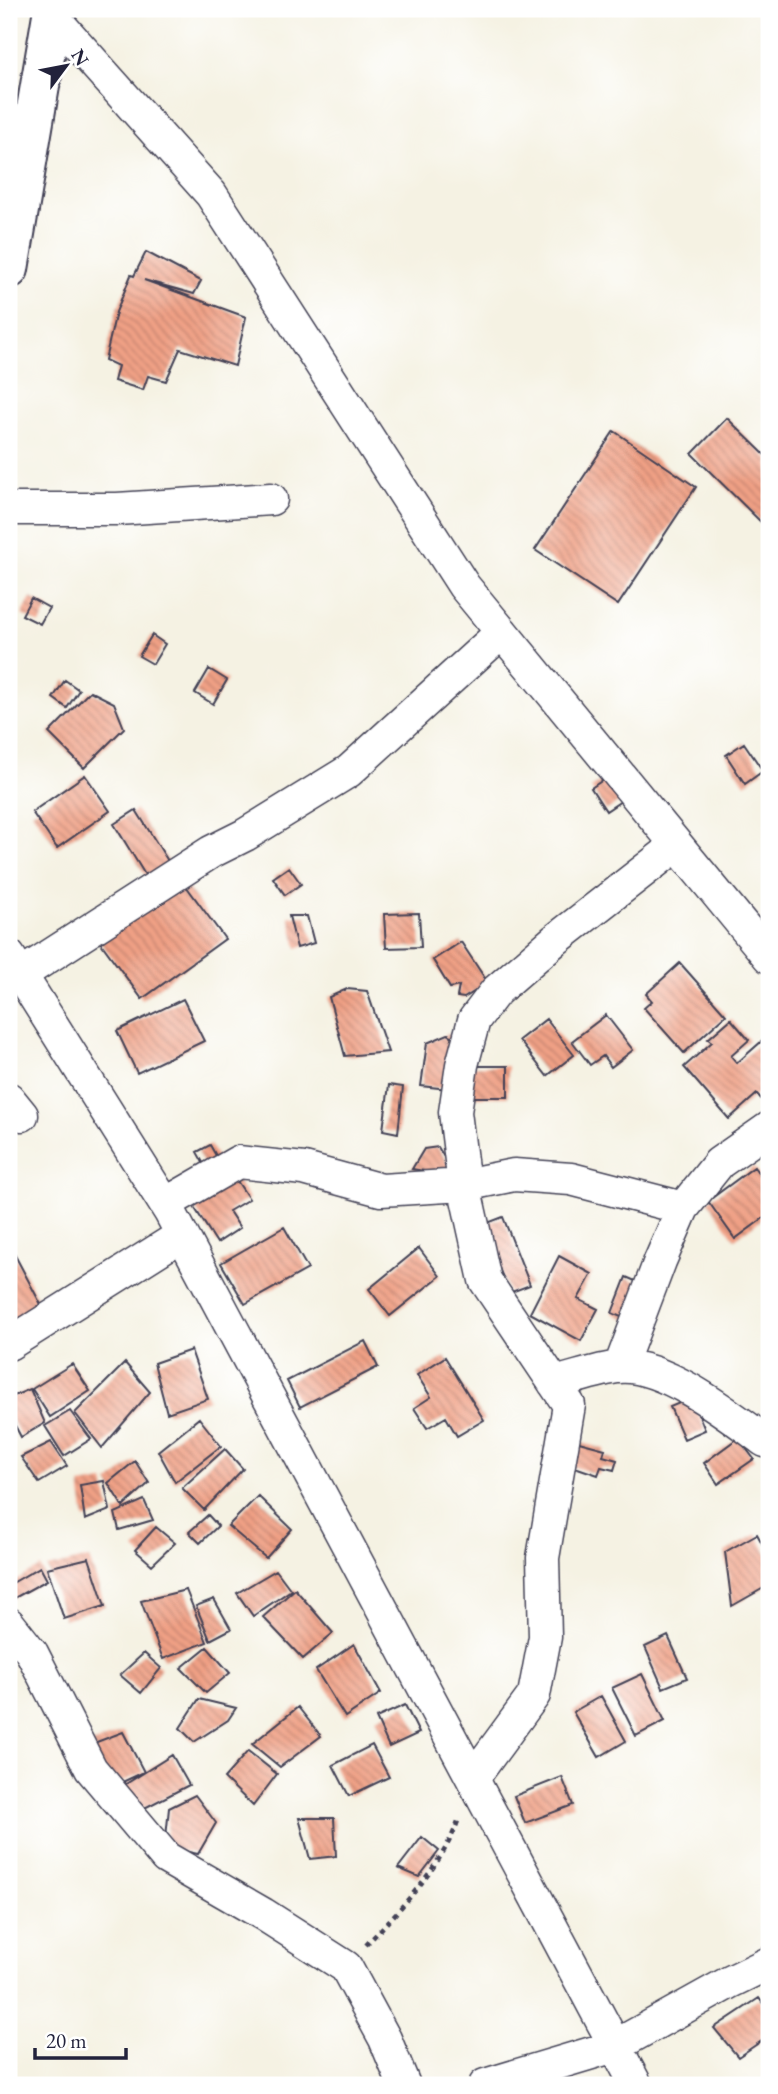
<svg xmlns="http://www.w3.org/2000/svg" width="778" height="2094" viewBox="0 0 778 2094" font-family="'EB Garamond',serif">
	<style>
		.building { fill: url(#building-back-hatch) }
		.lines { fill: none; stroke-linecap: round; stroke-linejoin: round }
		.minor-casing { stroke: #424154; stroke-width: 35 }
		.major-casing { stroke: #424154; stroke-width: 42 }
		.path { stroke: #424154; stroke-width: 4.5; stroke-dasharray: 5 5; stroke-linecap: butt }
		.minor { stroke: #fff; stroke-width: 32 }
		.major { stroke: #fff; stroke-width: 38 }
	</style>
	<defs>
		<pattern id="building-back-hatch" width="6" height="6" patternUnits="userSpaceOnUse" patternTransform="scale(1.75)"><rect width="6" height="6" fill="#f0a085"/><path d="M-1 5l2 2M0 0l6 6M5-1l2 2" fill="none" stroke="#c2826e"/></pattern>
	</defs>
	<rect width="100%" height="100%" fill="#fff"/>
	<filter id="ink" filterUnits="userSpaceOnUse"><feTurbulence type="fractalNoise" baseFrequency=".0143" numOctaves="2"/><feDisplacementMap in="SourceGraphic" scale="14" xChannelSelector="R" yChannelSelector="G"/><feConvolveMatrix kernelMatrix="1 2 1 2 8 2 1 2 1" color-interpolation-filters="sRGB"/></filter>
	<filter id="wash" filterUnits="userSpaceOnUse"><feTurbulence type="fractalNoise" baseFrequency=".00686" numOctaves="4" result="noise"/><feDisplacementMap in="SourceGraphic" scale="28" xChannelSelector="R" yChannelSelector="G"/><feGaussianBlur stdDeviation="1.57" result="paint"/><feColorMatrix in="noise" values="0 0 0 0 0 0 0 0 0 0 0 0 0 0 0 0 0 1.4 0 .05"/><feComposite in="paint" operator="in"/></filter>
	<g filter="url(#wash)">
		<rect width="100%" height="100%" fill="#f5f2e3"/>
		<g id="blocks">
			<!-- building -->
			<path class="building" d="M146,252l55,29 -7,13 -50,-14 102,37 -11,49 -55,-17 -14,32 -18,-5 -5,14 -29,-9 4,-15 -13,-6 11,-48 15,-37 3,1z
				M727,418l42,41v71l-77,-76z
				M614,431l82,56 -78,118 -83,-55z
				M31,598l18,10 -9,16 -18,-9z
				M152,635l13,9 -12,20 -14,-8z
				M209,669l18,11 -14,24 -18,-11z
				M65,680l14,10 -12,18 -14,-10z
				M90,691l24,12 10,25 -40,40 -35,-35z
				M744,743l19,28 -18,13 -19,-29z
				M612,774l15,23 -21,14 -15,-23z
				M85,775l25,36 -53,37 -25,-36z
				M136,810l37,59 -23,14 -36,-59z
				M289,867l12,17 -16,11 -12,-17z
				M178,875l47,64 -83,60 -47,-64z
				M419,913l2,34 -35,1 -2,-34z
				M289,916h18l7,27 -17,5z
				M461,942l27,41 -24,15 -7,-1 2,-11 -9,2 -17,-28z
				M680,963l46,52 -42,38 -40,-45 8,-7 -6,-7z
				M347,989l20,2 21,61 -43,4 -16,-59z
				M183,999l21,42 -67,32 -20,-42z
				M606,1015l27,35 -22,17 -8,-11 -13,9 -18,-24z
				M546,1019l28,36 -27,21 -28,-36z
				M731,1019l18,21 -18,16 6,7 25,-22 7,8v59l-12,-14 -28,25 -45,-52 28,-25 -4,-3z
				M448,1034l15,8 -6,48 -36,-4 6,-43z
				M470,1066h38v31h-37z
				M389,1085l14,2 -5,46 -15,-3z
				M210,1145l9,16 -13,7 -9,-16z
				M438,1147l17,29 -43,-7 12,-20z
				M754,1167l15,20v27l-34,25 -27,-38z
				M231,1172l18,27 -20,12 11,17 -23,15 -28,-44z
				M503,1217l27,68 -21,8 -27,-68z
				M284,1227l24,42 -63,35 -24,-41z
				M9,1244l36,68 -36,20z
				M419,1248l21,28 -50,40 -21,-27z
				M559,1256l33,18 -14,25 20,10 -17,32 -51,-28z
				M626,1277l21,9 -15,36 -20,-9z
				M365,1341l13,26 -78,40 -13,-26z
				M191,1350l17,49 -41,14 -13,-50z
				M445,1357l39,63 -27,16 -11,-19 -19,11 -13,-20 17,-11 -14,-22z
				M125,1363l25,29 -48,56 -27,-35z
				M72,1364l18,27 -40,26 -18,-28z
				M30,1389l15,34 -24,14 -12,-23v-16z
				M696,1396l6,16 -4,1 7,17 -21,9 -14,-32z
				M70,1411l21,28 -27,17 -19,-30z
				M199,1418l22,28 -46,36 -17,-31z
				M738,1438l16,21 -36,25 -14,-21z
				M51,1442l16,24 -28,17 -18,-26z
				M579,1442l26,7 -2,7 14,4 -3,10 -13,-3 -3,8 -26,-9z
				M225,1449l18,20 -39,41 -22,-22z
				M135,1461l14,22 -26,24 -15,-24z
				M104,1481l6,29 -25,10 -5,-35z
				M258,1496l34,33 -26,29 -38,-32z
				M144,1500l9,20 -34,10 -4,-17z
				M208,1515l10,11 -18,17 -11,-11z
				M156,1527l19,16 -23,22 -17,-15z
				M757,1534l12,22v29l-37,21 -7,-54z
				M89,1558l16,48 -41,13 -17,-51z
				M40,1567l7,13 -38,21v-16z
				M276,1570l15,20 -38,26 -16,-23z
				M295,1589l38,44 -30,26 -40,-42z
				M186,1590l21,52 -44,17 -22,-58z
				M214,1599l17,30 -21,11 -14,-34z
				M668,1636l19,42 -24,10 -18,-41z
				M354,1644l27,49 -36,24 -29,-47z
				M207,1647l23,26 -24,20 -25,-25z
				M144,1653l17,15 -20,25 -21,-18z
				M642,1674l23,47 -29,15 -24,-48z
				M601,1696l25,45 -27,16 -26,-45z
				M199,1699l37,9 -8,12 -34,22 -14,-14z
				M405,1705l14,28 -30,14 -13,-29z
				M298,1707l23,29 -41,31 -28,-23z
				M123,1732l21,40 -30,14 -28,-40z
				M372,1745l17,32 -40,19 -16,-31z
				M248,1751l29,23 -24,32 -29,-28z
				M172,1755l17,30 -54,28 -17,-24z
				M562,1777l11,28 -48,18 -11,-27z
				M195,1795l21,28 -18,31 -33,-7 4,-39z
				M299,1818h35l2,38 -26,3z
				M422,1837l17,14 -20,26 -21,-9z
				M759,1998l10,14v24l-31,21 -24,-29z"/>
		</g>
	</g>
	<g filter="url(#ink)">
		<use href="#blocks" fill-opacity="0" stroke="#424154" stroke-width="2"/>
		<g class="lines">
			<defs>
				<path id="minor" d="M52,16l159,178 253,392 305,371
					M9,509h108l154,-10
					M9,956l161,256 466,873
					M20,975l191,-123 34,-17 104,-64 153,-139
					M9,1099l13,16
					M165,1204l73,-42 66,7 77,21 83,-5 50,-10 57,4 112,29
					M9,1344l173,-109
					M620,1367l40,-106 23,-53 36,-45 50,-35
					M554,1383c21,-5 43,-13 64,-16 44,-5 113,49 147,74l4,1
					M9,1624l23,29 59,116 75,89 97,56 83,53 39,72 19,46
					M473,1778l61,-83 11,-58 -2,-79 26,-153 -84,-125 -21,-95 -9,-73 7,-47 12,-45 22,-29 59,-51 122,-95
					M485,2085l130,-39 115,-64 39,-19"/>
				<path id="major" d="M9,269l44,-260"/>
			</defs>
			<!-- minor casing -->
			<use href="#minor" class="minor-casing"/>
			<!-- major casing -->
			<use href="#major" class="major-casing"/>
			<!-- path -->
			<path class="path" d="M366,1945c33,-35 78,-80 93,-127"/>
			<!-- minor -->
			<use href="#minor" class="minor"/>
			<!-- major -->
			<use href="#major" class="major"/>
		</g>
	</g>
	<!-- margin -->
	<rect width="778" height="2094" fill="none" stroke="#fff" stroke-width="35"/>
	<!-- north arrow -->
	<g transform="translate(66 66) rotate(58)" stroke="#ffffff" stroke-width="5" paint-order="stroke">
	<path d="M0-5L12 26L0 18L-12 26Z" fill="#22223b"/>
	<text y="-10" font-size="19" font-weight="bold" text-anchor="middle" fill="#22223b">N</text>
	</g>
	<!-- scale -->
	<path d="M35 2048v10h91v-10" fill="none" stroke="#22223b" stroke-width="3.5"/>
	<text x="46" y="2048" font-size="21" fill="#22223b" stroke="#ffffff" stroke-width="5" paint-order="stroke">20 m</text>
</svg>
